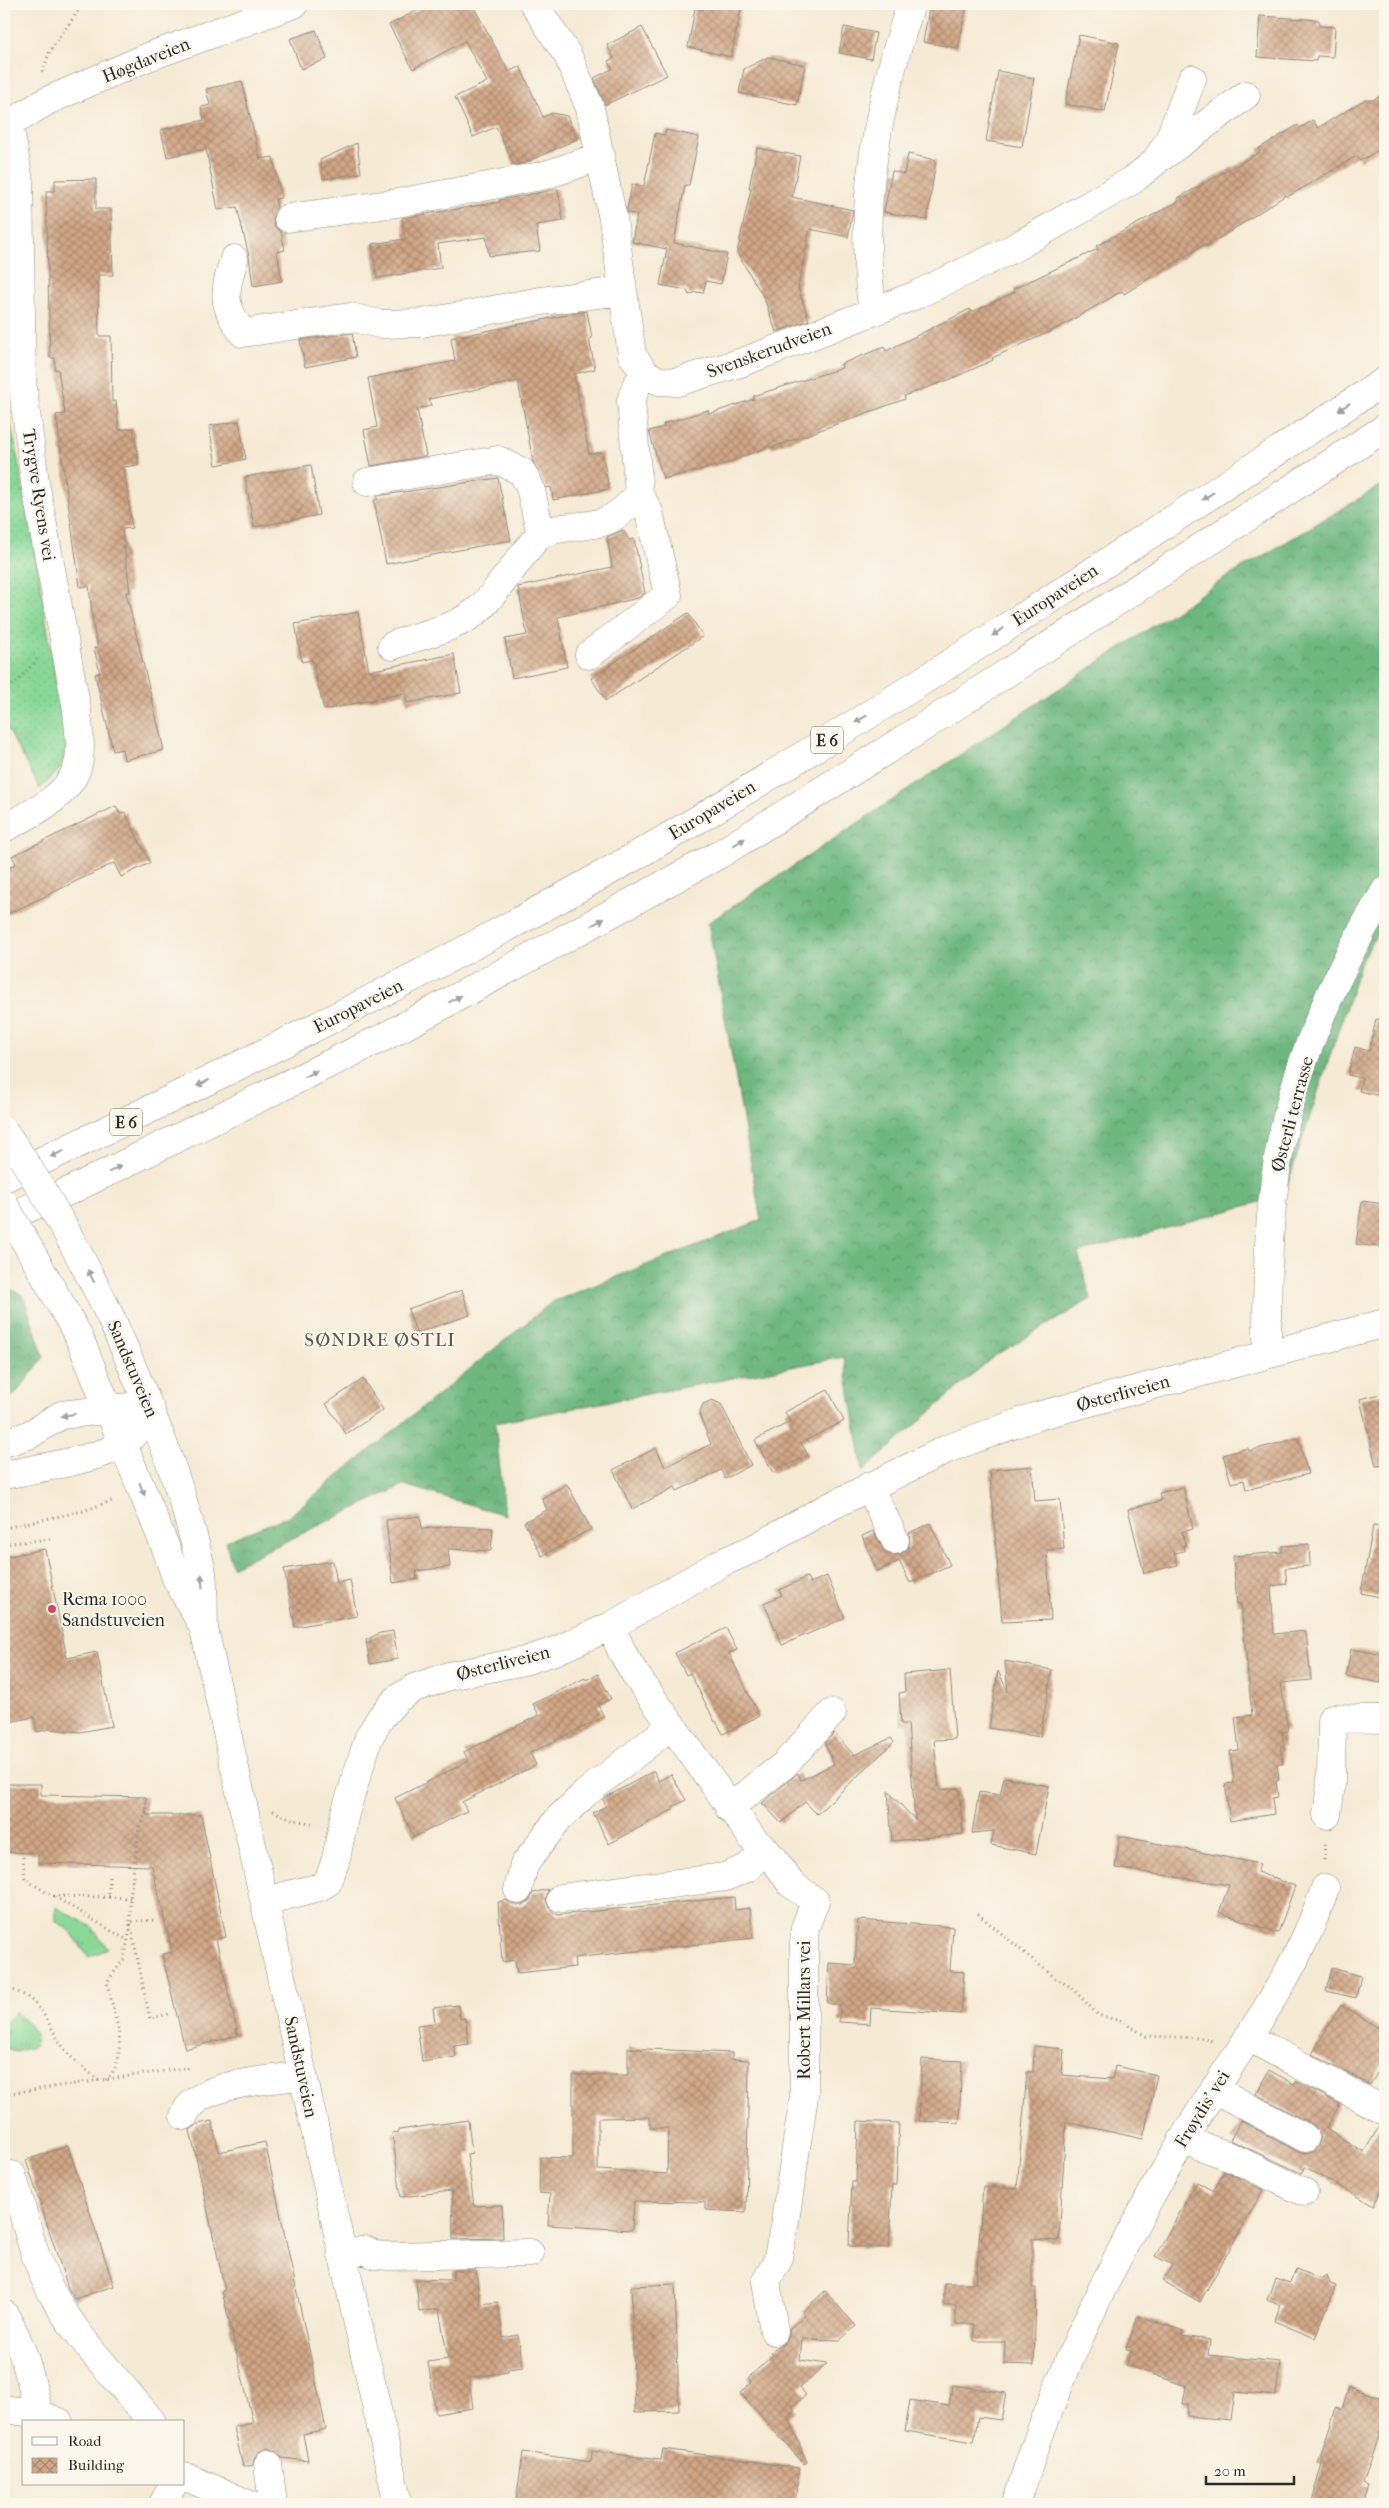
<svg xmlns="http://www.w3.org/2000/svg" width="1389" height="2508" viewBox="0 0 1389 2508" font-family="'IM FELL French Canon',serif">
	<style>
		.grass { fill: url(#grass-dots); stroke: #5a8261 }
		.forest { fill: url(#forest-crowns); stroke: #4c7256 }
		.park { fill: url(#park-tufts); stroke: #5a8261 }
		.building { fill: url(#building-cross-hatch); fill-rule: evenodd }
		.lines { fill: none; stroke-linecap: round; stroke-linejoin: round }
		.minor-casing { stroke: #908a80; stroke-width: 29 }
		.major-casing { stroke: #908a80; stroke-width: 29 }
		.highway-casing { stroke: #908a80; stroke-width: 29 }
		.path { stroke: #908a80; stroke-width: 3; stroke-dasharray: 1 4; stroke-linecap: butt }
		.minor { stroke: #fff; stroke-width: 28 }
		.major { stroke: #fff; stroke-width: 28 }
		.highway { stroke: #fff; stroke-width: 28 }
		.major-bridge-casing { stroke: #908a80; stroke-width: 29; stroke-linecap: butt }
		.major-bridge { stroke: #fff; stroke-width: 28 }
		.oneway { fill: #a0a0a0 }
		.poi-dot { fill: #d1495b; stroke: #fbf7ec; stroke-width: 2 }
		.labels { text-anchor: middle; stroke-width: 4; stroke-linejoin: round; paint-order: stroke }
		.shield { fill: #fbf7ec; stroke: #696865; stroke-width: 1 }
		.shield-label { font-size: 16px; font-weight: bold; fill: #2b2b2b }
		.street-label { font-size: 18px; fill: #2b2b2b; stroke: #fbf7ec }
		.poi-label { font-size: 18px; fill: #2b2b2b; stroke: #fbf7ec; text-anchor: start }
		.neighbourhood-label { font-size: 19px; letter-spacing: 1px; fill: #65564b; stroke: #fbf7ec }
	</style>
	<defs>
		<pattern id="grass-dots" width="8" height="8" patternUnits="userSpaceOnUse" patternTransform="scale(1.25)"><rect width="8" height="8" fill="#89d897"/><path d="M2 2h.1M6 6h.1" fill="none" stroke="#76ba82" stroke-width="1.8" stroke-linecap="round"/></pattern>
		<pattern id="forest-crowns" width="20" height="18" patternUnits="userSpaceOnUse" patternTransform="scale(1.25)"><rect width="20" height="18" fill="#6eb880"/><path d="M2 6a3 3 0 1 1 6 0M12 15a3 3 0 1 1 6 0" fill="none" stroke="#5b9669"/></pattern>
		<pattern id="park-tufts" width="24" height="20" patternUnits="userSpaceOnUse" patternTransform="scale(1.25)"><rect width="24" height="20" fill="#89d897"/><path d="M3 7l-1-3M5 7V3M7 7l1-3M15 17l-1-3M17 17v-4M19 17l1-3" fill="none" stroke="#76ba82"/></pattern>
		<pattern id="building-cross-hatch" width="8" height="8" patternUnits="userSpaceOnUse" patternTransform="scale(1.25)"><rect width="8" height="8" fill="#d1a786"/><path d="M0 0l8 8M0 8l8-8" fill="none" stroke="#aa886e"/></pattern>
	</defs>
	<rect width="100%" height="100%" fill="#fbf7ec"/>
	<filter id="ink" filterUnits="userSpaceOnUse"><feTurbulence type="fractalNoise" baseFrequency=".02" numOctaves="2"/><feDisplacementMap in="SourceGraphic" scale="10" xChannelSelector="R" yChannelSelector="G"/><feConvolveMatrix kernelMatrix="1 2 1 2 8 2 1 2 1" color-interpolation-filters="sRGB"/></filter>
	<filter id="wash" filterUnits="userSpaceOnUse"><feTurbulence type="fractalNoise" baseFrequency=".0096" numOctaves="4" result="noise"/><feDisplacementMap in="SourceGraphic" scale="20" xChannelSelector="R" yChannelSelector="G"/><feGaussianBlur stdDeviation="1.12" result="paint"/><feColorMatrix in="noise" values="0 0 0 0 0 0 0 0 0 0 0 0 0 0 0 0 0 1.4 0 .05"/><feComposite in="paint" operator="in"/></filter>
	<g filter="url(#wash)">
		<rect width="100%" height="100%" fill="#f5ead4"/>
		<!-- grass -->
		<path class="grass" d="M9,316l-4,74 34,185 27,173 -3,18 -23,23 -36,-67v-404z"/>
		<!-- forest -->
		<path class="forest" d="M1385,483v437l-24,42 -77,233 -206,58 13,46 -98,58 -130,114 -19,-114 -349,66 10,92 -101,-30 -172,82 -6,-26 63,-25 263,-214 209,-82 -53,-297 511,-341z
			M4,1286l19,9 21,62 -26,34 -14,11z"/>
		<!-- park -->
		<path class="park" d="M56,1907l36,20 16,22 -20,8 -17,-25 -15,-11z
			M16,2012c11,11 23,18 19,34l-19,6 -12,-5v-23z"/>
		<g id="blocks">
			<!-- building -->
			<path class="building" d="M429,4h43l37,68 11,-6 23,51 9,-4 15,3 10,23 -52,24 -11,2 -18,-38 -23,10 -18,-40 32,-15 -22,-41 -52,28 -24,-44z
				M703,4h39l-11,53 -43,-10 7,-39 7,2z
				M930,4h37l-9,44 -35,-6z
				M1260,16l59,4v6l16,1 -2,30 -16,-1 -1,5 -59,-4z
				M642,27l25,48 -62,30 -11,-27 18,-9 -4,-8 6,-3 -7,-13z
				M844,27l32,6 -5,26 -32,-6z
				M316,30l11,29 -26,10 -11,-30z
				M1079,35l40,8 -14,69 -40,-8z
				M768,57l37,8 -8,40 -58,-12 5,-24z
				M998,71l36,7 -12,69 -36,-6z
				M242,81l18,78 13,-2 8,41 -6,1 2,9 -4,12 2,7 6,5 4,18 -8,2 5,29 -29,5 -4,-30 -12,-49 -19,3 -12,-61 -39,8 -6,-27 43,-10 -3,-13 9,-2 -4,-16z
				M1385,93v53l-25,15 -3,-5 -70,41 -1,-2 -60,39 -20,12 -1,-2 -81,50 -2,-3 -62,36 -68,31 1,2 -42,19 -47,17 1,3 -134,49 -1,-2 -46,18 -61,15 -14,-48 15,-4 -1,-3 45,-14 1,4 45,-15 -1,-3 89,-28 -1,-4 43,-17 2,4 84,-42 2,3 43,-20 -2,-3 85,-40 -2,-3 83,-45 -1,-3 82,-46 -2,-3 40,-24 2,3 13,-8 5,8 46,-28h9z
				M666,130l33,7 -10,48h-4l-11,58 53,11 -6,30 -15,-3 -3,12 -7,-1 -7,3 -2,-5 -27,-5 7,-36 -35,-7 5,-28 -9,-1 -1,-4 5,-25 12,2 11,-53 10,2z
				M357,143l4,30 -38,6 -3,-19z
				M757,148l43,8 -8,41 61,13 -5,27 -38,-8 -12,59 11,32 -33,12 -12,-34 -27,-45 14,-65h-2z
				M908,154l28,6 -9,60 -43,-8 8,-41 12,3z
				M96,179v30h15l2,66h-15l1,61h12l1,66 4,-1 3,29 14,-2 5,25v12l-14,2 8,61 -10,1 8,63h-4l38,158 -40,10 -2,-11 -9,2 -18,-77 5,-1 -6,-25 4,-1 -4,-16 -5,-45 -9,1 -24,-172 9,-1 -7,-45 -3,1v-12h-5l-4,-167h9v-11z
				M558,189l5,32 -27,4 4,26 -51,5 -3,-19 -48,7 3,24 -64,10 -5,-34 33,-5 -3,-21 98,-16v-2z
				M587,311l5,27 -3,1 6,30 -21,5 15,80 13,-2 7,37 -56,11 -2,-13 -5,1 -13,-26 -15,-81 -89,18 2,7 -14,3 9,47 -55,10 -7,-36 13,-3 -9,-49 87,-17 -4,-23z
				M352,333l4,24 -51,10 -5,-27z
				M239,421l7,38 -30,6 -7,-39z
				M311,465l8,50 -65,12 -9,-50z
				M498,478l13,62 -125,24 -12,-64h3v-4z
				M623,530l6,10 5,-1 11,54 -7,5 -80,19 9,50 -55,11 -7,-39 22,-4 -9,-48 94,-20 -5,-30z
				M358,612l11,59 85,-17 7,39 -54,10 -2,-10 -81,17 -12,-50 -10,2 -7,-38z
				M688,613l15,23 -97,65 -15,-23z
				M116,806l4,8 5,-2 25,51 -29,14 -7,-14 -110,53v-46l12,-6 -4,-8z
				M1376,1019l9,1v77l-26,-6 3,-13 -14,-3 7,-28 14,4z
				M1362,1201l23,3v44l-29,-4z
				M462,1290l8,25 -54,18 -8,-24z
				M363,1379l20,31 -37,24 -20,-30z
				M828,1390l16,31 -43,22 7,12 -35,18 -18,-33 35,-18 -5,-10z
				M1385,1393v72l-9,1 -16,-67z
				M712,1400l9,4 30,61 -26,14 -4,-9 -44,21 -2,-4 -43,22 -19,-39 43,-22 9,19 46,-23 -12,-30 4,-10z
				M1298,1438l10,36 -62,16 -2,-10 -13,3 -8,-28 25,-7 1,3z
				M1032,1466l3,35 25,-2 4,50 -17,1 4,70 -49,2 -12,-152z
				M567,1484l24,45 -49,27 -18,-34 23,-12 -5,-12z
				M1183,1487l10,42 -11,3 3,13 -2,1 1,5 -10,2 4,12 -34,8 -16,-64 33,-8 -2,-8z
				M420,1516l2,13 28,-3 43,2 -2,23 -43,-2 2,18 -34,4 1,8 -24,4 -7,-63z
				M930,1523l20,42 -40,18 -11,-22 -22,10 -15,-35 11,-5 13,22 7,2 8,-1 7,-5 2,-7 -1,-9z
				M1373,1526l12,1v71l-24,-5z
				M1309,1544l1,22 -25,2 2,16 -16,2 3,48 32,-3 5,49 -30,3 7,48 -6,1 2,15h-3l2,17h-6l2,16 -3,1 2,16 -6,1 2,16 -44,7 -5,-37 9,-1 -4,-32 9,-1 -4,-33 17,-2 -11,-111h-4l-4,-48 49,-4v-6z
				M45,1549l22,109 30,-6 15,74 -32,6 -31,-3 -12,3 -3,-15 -30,6v-166z
				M333,1561l4,22 13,-3 7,36 -62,11 -11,-58z
				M827,1576l18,42 -63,27 -18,-42 18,-8 -3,-5 28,-13 3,6z
				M726,1628l11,22 -8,3 30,63 -36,18 -7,-13 -1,1 -25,-49 -4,2 -11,-22z
				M393,1631l5,28 -28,5 -4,-24 14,-7z
				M1351,1649l34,6 -4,28 -35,-7z
				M1005,1661l47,9 -12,67 -51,-9 9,-57 10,21z
				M950,1670l5,69 -21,1 5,50 20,-2 4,46 -71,7 -4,-50 27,29 -7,-96h-7l-1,-16 -1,-15 6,-1 -1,-18z
				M598,1674l13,25 -13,6 6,12 -74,36 6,12 -74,37 5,9 -53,26 -19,-39 74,-37 -5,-9 75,-37 -6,-11 52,-26 1,2z
				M834,1733l20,22 37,-17 3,4 -77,72 -12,-12 -24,21 -19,-20 36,-30 3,7 33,-16 -9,-21z
				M654,1771l5,10 12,-7 15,26 -13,7 1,2 -65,35 -16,-31 13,-7 -3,-7 3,-2z
				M1004,1777l45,9 -13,68 -45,-9 3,-14 -22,2 7,-41 21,3z
				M4,1784h37v11l105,2v18h55l25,122 -10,2 22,96 -53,14 -23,-95 10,-2 -20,-86 -114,-3v-10l-34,-1z
				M1120,1836l140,28 -3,8 38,14 -17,47 -59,-21 10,-27 -114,-17z
				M548,1889l-2,11 3,8 8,7 177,-18 1,13 15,-2 3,30 -179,20 1,9 -58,6 -2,-13 -13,2 -4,-60 8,-2 8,5h8l8,-5 3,-7z
				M858,1920l95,7 -3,44 14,1 -3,42 -90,-6 -1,16 -31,-2 1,-16 -13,-3 2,-40 26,2z
				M1332,1968l29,8 -5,22 -30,-7z
				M458,2005l2,14 5,-1 4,26 -15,2 2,11 -34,5 -5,-37 18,-2 -2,-15z
				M1341,2005l44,27v28l-15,25 -58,-31z
				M1034,2046l30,3 -2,26 50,4 3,-13 42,9 -14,64 -77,-17 -7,119 -27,-2v49h4l-2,77 -30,-1 1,-23h-31v-17h-18v-19h-12v-22h32l7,-96 34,2 10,-117h6z
				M628,2048l104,5v6l17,1 -3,152 -41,-2v-8l-71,-1 -2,29 -84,-5 2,-31 -11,-1 1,-36 33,1v-83h55zM650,2117v11h18l-1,46 -69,-4v-52z
				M922,2059l40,2 -3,62 -40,-2z
				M1269,2070l25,14 2,-3 44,23 -14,25 38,23 16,-27 5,2v53l-11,26 -69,-39 -4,6 -71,-33 11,-19 57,31 8,2 7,-2 5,-6 3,-9 -3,-7 -5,-5 -57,-31z
				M468,2120l4,33 -5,1 7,52 28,-1 1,33 -50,1 -1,-48 -51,6 -9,-64 7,-1v-2z
				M212,2121l7,31 46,-10 61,287 -23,5 5,27 -26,-3 -8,-8 -7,-2 -9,4 -4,6 -1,7 -10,2 -9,-40 19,-4 -31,-132 3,-1 -35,-160 8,-6z
				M858,2121l41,2 -3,62h-4l-3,63 -40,-2 3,-64h4z
				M68,2146l46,140 -40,13 -6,-11 -42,-128z
				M1225,2171l38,19 -63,112 -37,-21 9,-16 -17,-9 42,-74 16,9z
				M1296,2269l24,10 7,-4 3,9 6,2 -21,52 -41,-17 7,-15 -14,-6 8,-22 15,5z
				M453,2270h23l4,34 18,-2 5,36 15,-3 5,32 -15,2v3l-39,6 4,30 -37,6 -8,-52 20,-3 -9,-50 -20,3 -3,-33 37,1z
				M675,2284l4,127 -44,1 -4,-126z
				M825,2291l31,35 -16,14 -38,-1 -2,21 27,4 -27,24 6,7 -14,12 3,3 -7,7 19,45 -3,2 -64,-71 11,-11 -3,-4 25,-23 -2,-3 13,-9 5,-7v-7l16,-14 -3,-3z
				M1138,2316l46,15 -3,5 29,4 -2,15 72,7 -4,34 -41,-4 -4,28 -44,-4 1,-12h-5l3,-18 -60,-21 5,-14 -5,-1z
				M952,2385l54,8 -5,27 -23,-3 -4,25 -69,-11 5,-31 39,6z
				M1349,2387l36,12v18l-22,67 5,2 -6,18h-52l12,-39 -4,-1 18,-56 6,2z
				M663,2449l136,19 -4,36h-98l-40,-5 -1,5h-40l-28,-4 -1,4h-51l-20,-2 7,-50 68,10 1,-11 69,9z"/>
		</g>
	</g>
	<g filter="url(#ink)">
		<use href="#blocks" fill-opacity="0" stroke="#908a80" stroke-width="1"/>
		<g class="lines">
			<defs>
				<path id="minor" d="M534,4l34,52 22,52 23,111 19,136 14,19 13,7 18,1 66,-20 173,-67 94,-45 123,-70 22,-18 14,-22 23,-61
					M4,127l43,-26 101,-44 146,-53
					M1163,156l83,-61
					M288,218l109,-15 149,-28 55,-19
					M234,259c-10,33 -13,46 9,74l107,-16 30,7 42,-1 119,-22 81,-10
					M873,311c-17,-102 6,-210 38,-307
					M367,482l131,-22 24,12 8,15 11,47
					M392,646c29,-13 62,-15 87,-37 16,-13 54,-72 64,-76 19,-8 41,-5 60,-11 15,-5 26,-17 36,-28l-8,-93 6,-17 9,-10
					M589,655l79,-60 -19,-83 -10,-18
					M4,828c26,-13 63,-31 73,-60 6,-18 1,-40 0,-58l-42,-228 -13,-101 -3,-200 -10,-57
					M1267,1354c0,-58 0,-116 8,-174 12,-99 58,-205 110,-289
					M869,1486l26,54
					M611,1626l11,26 13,22 118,165 21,20 17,25 24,17 -10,27 -1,16v152l-20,131 -7,35 -11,19 8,50
					M204,1629l194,875
					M729,1808l55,-43 48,-52
					M1327,1815l4,-31 1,-66 53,1
					M518,1890l6,-25 35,-47 27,-25 86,-68
					M561,1898l164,-21 22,-9 19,-18
					M265,1901l55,-14 8,-5 8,-23 9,-46 24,-76 12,-20 16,-18 17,-11 35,-12 75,-15 31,-10 56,-25 110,-63 34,-15 68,-38 124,-61 87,-32 351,-94
					M1248,2037l137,74
					M1214,2089l91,49
					M184,2116c12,-35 87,-35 119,-41
					M1183,2140l46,16 75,36
					M12,2175c12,38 20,81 39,116 25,47 68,90 101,131
					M342,2255l24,-5 9,5 14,1 141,-3
					M4,2314c20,33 26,62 35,100
					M4,2409l35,5 20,8
					M268,2464l5,40
					M184,2476l64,28
					M163,2504l10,-20
					M1016,2504c39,-127 98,-248 166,-363 49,-83 113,-160 143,-253"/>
				<path id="major" d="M112,1320c35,80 70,162 89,248 4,19 2,42 3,61
					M78,1335l89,216 9,27 25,45"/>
				<path id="highway" d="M4,1178c83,-37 164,-78 246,-118 153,-76 305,-155 452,-243 232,-139 457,-289 683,-436
					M4,1219l67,-29 315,-154 334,-182 194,-121 471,-305
					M4,1443l25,-8 32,-20 69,-8 21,3c-8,12 -16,25 -27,33 -22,16 -91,26 -120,32"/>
			</defs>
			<!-- minor casing -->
			<use href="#minor" class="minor-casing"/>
			<!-- major casing -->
			<use href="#major" class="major-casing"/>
			<!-- highway casing -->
			<use href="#highway" class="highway-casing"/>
			<!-- path -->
			<path class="path" d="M42,72l8,-21 33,-47
				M4,691l15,-11 18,-21
				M4,1528l79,-17 31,-11
				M4,1544l46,-5
				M273,1811l21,9 21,4
				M23,1857l2,22 27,17 57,1v-24
				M1324,1860l1,-18
				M55,1897l72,43
				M109,1897l21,1
				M978,1914l77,64 16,9 27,28 23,6 25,15 55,2 11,3
				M153,1920l-23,2 20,97 18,-5
				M4,1988c43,8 42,43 68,70 8,8 19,15 27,23
				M106,2080c26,-24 7,-68 1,-98l17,-23 6,-30v-31l9,-70 11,-23
				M4,2094l188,-27"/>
			<!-- minor -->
			<use href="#minor" class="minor"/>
			<!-- major -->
			<use href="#major" class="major"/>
			<!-- highway -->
			<use href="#highway" class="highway"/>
			<defs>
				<path id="major-bridge" d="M4,1131c42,60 76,123 108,189
					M4,1204l74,131"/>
			</defs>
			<!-- major-bridge casing -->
			<use href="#major-bridge" class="major-bridge-casing"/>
			<!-- major-bridge -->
			<use href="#major-bridge" class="major-bridge"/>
		</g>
		<!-- one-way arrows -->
		<defs><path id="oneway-solid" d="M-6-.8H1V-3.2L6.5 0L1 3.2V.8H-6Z" transform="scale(1.25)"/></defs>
		<g class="oneway">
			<use href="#oneway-solid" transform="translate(1344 407) rotate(147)"/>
			<use href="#oneway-solid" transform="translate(1208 496) rotate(147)"/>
			<use href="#oneway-solid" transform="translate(998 632) rotate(147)"/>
			<use href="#oneway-solid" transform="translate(861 719) rotate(149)"/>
			<use href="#oneway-solid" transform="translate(739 842) rotate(-32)"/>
			<use href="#oneway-solid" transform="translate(598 922) rotate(-29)"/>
			<use href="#oneway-solid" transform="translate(455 999) rotate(-28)"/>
			<use href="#oneway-solid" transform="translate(311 1074) rotate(-27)"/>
			<use href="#oneway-solid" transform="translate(203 1083) rotate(154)"/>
			<use href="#oneway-solid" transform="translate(57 1154) rotate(156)"/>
			<use href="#oneway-solid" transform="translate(115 1169) rotate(-26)"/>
			<use href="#oneway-solid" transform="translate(91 1276) rotate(-116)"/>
			<use href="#oneway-solid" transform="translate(68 1415) rotate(170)"/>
			<use href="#oneway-solid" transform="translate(142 1489) rotate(68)"/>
			<use href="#oneway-solid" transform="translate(202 1581) rotate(-93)"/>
		</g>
	</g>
	<!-- markers -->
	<circle class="poi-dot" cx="52" cy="1609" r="5"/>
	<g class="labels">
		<!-- shield labels -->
		<g class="shield">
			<rect x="811" y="726.5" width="32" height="27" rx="4"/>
			<rect x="110" y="1108.5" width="32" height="27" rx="4"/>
		</g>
		<g class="shield-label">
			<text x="827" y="746">E 6</text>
			<text x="126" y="1128">E 6</text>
		</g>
		<!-- street labels -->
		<g class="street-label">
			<text transform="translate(146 60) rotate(-22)" y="6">Høgdaveien</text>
			<text transform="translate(769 350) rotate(-20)" y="6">Svenskerudveien</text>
			<text transform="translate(39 495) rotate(81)" y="6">Trygve Ryens vei</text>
			<text transform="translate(1055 595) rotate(-33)" y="6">Europaveien</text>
			<text transform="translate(712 810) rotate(-31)" y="6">Europaveien</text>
			<text transform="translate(358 1006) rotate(-27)" y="6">Europaveien</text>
			<text transform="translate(1292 1114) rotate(-75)" y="6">Østerli terrasse</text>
			<text transform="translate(133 1369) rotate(67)" y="6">Sandstuveien</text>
			<text transform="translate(1123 1393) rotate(-15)" y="6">Østerliveien</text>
			<text transform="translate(503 1663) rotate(-14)" y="6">Østerliveien</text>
			<text transform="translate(804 2010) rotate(-90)" y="6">Robert Millars vei</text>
			<text transform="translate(301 2067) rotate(78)" y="6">Sandstuveien</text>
			<text transform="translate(1202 2109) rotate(-58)" y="6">Frøydis' vei</text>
		</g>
		<!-- poi labels -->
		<g class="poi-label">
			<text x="62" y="1605">Rema 1000<tspan x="62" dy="21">Sandstuveien</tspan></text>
		</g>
		<!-- neighbourhood labels -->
		<g class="neighbourhood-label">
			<text x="380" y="1346">SØNDRE ØSTLI</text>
		</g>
	</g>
	<!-- margin -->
	<rect width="1389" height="2508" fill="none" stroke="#fbf7ec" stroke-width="20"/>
	<!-- legend -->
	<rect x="22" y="2420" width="162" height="65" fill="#fbf7ec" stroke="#a8a59f"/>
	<rect x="32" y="2437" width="25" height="8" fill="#ffffff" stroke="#a8a59f"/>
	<text x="68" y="2446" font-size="15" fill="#2b2b2b">Road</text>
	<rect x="32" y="2458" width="25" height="15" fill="url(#building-cross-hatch)" stroke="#a8a59f"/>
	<text x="68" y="2470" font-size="15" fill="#2b2b2b">Building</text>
	<!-- scale -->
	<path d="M1206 2476v8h88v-8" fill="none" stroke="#2b2b2b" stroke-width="2.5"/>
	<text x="1214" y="2476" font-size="15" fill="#2b2b2b" stroke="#fbf7ec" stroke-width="4" paint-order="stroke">20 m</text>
</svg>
